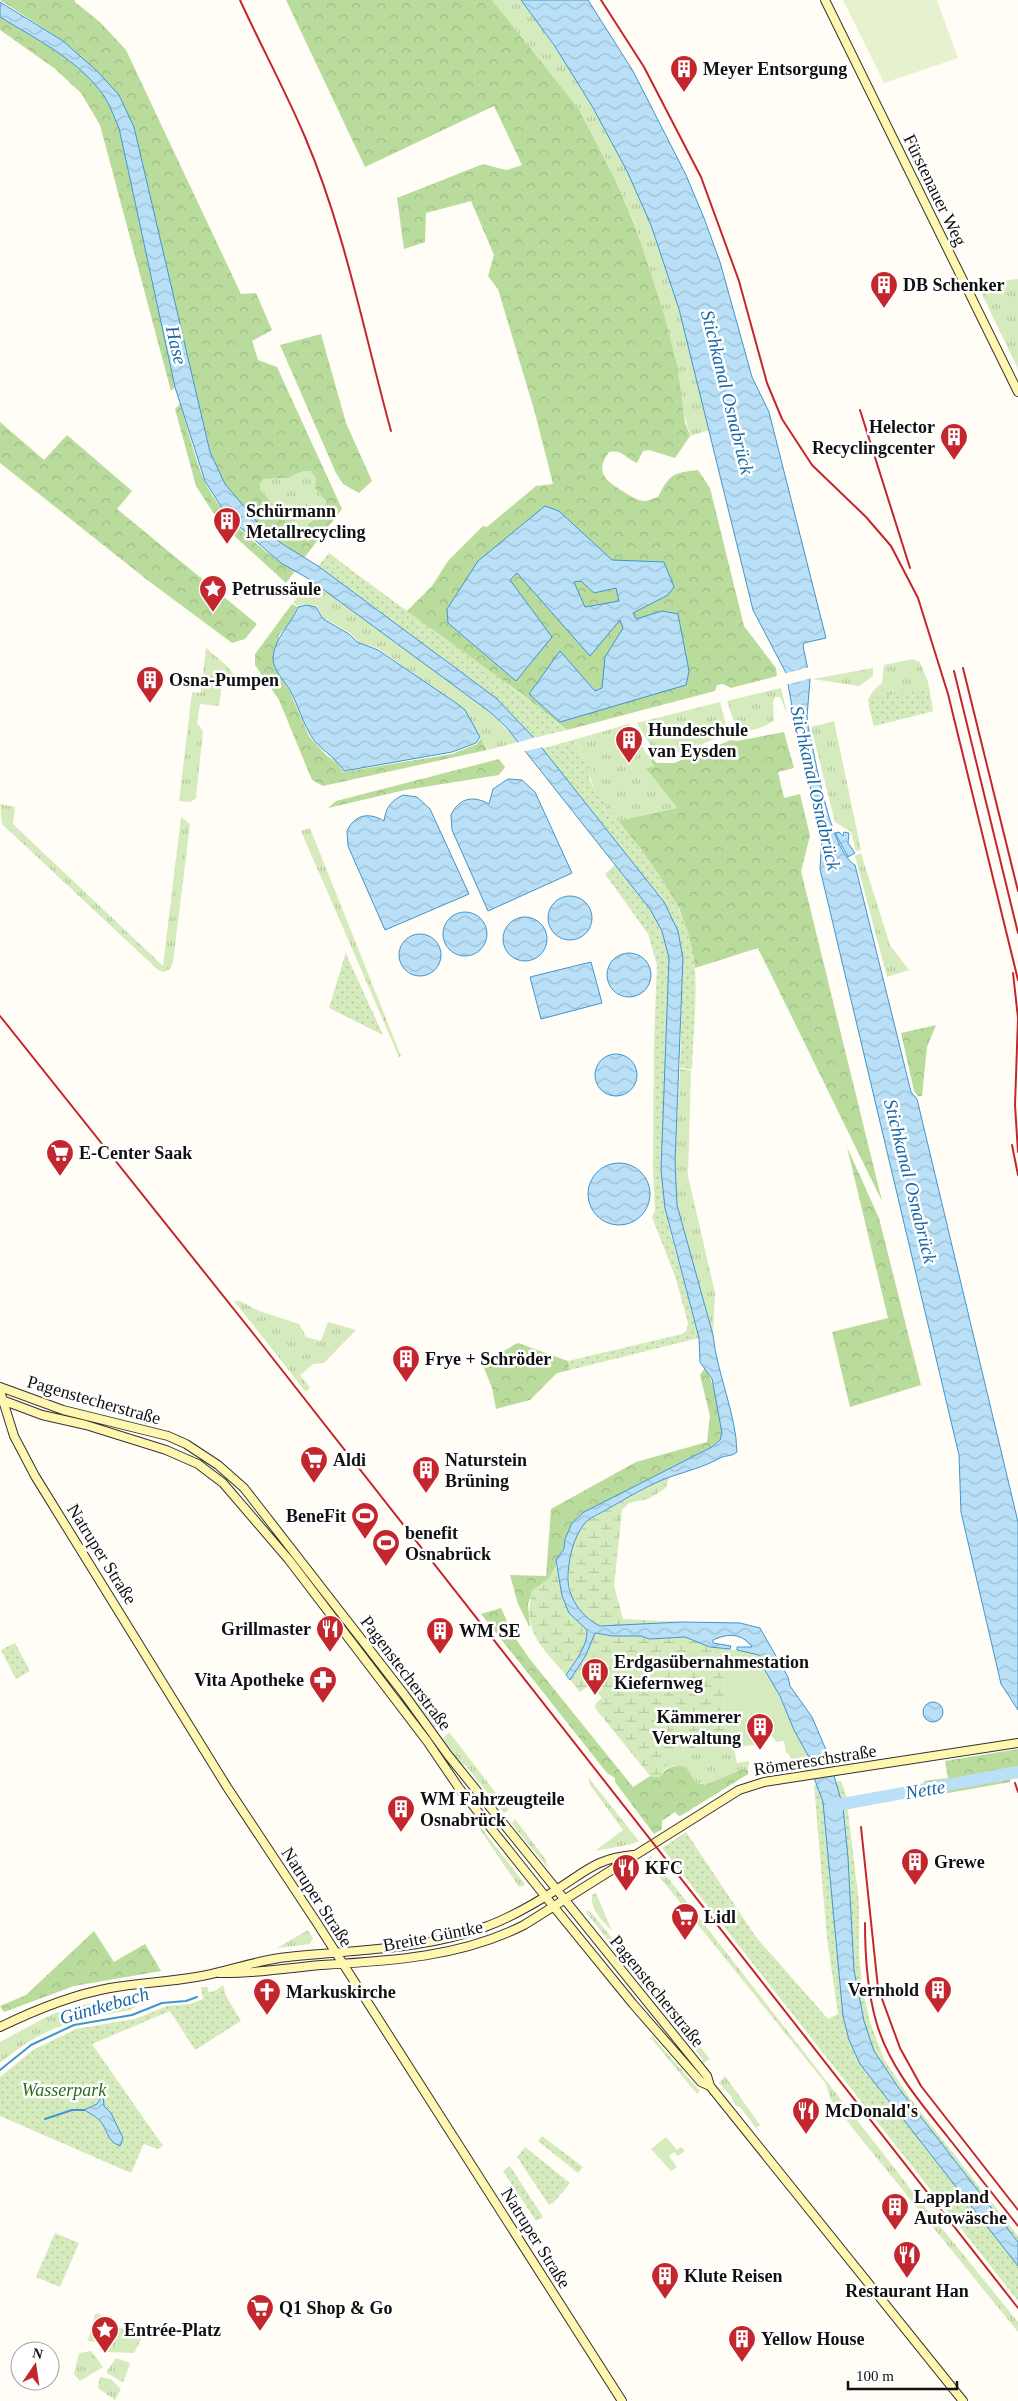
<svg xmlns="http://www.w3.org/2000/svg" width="1018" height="2401" viewBox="0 0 1018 2401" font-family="'Times New Roman',serif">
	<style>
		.grass { fill: url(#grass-tufts) }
		.forest { fill: url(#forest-crowns); fill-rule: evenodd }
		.wetland { fill: url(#wetland-marsh) }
		.park { fill: url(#park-dots) }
		.garden { fill: #d5ebbd }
		.pitch { fill: #e6f2cf }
		.water { fill: url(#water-waves); stroke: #3f96cf; fill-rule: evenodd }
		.pier { fill: #fffdf5 }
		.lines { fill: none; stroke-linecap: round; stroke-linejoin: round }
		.stream { stroke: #3f96cf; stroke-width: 2 }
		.river { stroke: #b9e0f7; stroke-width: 12 }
		.secondary-casing { stroke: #333; stroke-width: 10 }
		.secondary { stroke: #fff6b0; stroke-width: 8 }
		.rail { stroke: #c4262e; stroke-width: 2 }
		.labels { text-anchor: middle; stroke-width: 5; stroke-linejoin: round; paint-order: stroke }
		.poi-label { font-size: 18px; font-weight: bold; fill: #111; stroke: #fff; text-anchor: start }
		.street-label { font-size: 18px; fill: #111; stroke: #fff }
		.park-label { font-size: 18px; font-style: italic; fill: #2f6b1f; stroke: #fff }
		.water-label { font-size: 19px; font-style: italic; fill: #1768a6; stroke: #fff }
	</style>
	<defs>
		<pattern id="grass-tufts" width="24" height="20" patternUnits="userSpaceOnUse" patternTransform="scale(1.25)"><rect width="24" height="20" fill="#d5ebbd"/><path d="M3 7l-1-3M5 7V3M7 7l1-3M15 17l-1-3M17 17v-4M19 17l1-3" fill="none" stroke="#b6c8a1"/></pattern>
		<pattern id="forest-crowns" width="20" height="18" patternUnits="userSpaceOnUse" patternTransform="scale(1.25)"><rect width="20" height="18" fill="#b9dc9c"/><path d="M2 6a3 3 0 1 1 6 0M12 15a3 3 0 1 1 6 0" fill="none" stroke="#9ebc85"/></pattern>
		<pattern id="wetland-marsh" width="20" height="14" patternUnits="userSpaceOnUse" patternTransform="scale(1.25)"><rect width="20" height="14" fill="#d5ebbd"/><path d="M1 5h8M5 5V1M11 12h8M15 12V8" fill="none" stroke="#b6c8a1"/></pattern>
		<pattern id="park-dots" width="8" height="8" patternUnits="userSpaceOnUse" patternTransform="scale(1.25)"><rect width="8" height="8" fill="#d5ebbd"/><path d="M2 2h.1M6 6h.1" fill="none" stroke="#b6c8a1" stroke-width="1.8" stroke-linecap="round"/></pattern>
		<pattern id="water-waves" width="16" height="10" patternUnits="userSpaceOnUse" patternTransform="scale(1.25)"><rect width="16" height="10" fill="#b9e0f7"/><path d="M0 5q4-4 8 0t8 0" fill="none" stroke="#9ebfd3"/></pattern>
	</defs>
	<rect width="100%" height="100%" fill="#fffdf5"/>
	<!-- grass -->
	<path class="grass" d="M492,0h29c52,70 100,145 130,226 26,67 42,135 59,204l-20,6 -54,-209 -22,-50 -36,-69z
		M1018,279v90l-38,-79 17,-9z
		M303,471h7l6,7 -1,10 11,13 -2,8 -18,18c-18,0 -35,-26 -46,-38v-6l3,-4 26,-1z
		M309,579l181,133 28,30 -30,8 -23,-40 -86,-61 -21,-7 -8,-9 -27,-15 -6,-12 -10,-2 -9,2 -5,-3z
		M206,648l19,16 19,22 -22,-2 -3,22 -19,-2 -3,19 6,8 -7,67 -5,4 -12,-1 13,-109 9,1z
		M912,659l8,3 8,20 5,29 -59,15c-5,-23 -12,-27 8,-43l2,-18z
		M873,668v8l-14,10 -46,-7z
		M781,688l6,25 -7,-16h-5l-2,5 1,18c-9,8 -26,13 -38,8l-9,-27z
		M720,702l8,31c-13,5 -56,26 -67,21 -11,-5 -18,-22 -24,-31z
		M834,721l27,129 -5,1 -5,-19 -16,-10 -24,-95z
		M629,724l25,43 -7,2 30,39 -60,13 -23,-32 -9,-28 -12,-21z
		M0,804l15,3 -2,17 150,142 18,-149 9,7 -17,138 -3,7 -6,3 -6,-2 -156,-146z
		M310,828l91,228 -2,1 -98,-226z
		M861,853l29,92 19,25 -22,7 -32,-121z
		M680,1069l11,1 -3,106 27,117 -2,42 -36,-130 -2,-43z
		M234,1301h6l19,10 40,13 7,13 15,4 7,-19 28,8 -32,33 -11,1 -13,11 10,13 -4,4z
		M710,1647l20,2 -7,17z
		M413,1689l31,36 -10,2 -25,-36z
		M449,1732l60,78 -5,3 -39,-48 -4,-1 -18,-25z
		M726,1735l8,13 3,15 12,-2 -1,9 -5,-1 -37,16 -11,-3 -20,-17 -9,4 5,-14c18,-10 40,-5 55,-20z
		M588,1777l51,64 -7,3 -37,7 28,-21 -33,-45z
		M462,1803l63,81v1l-6,2z
		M515,1819l31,41 1,7 -35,-43z
		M651,1856l273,350 94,116v10l-164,-202 -24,-32 -4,-14 -180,-224z
		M596,1893l16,38c-10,-11 -22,-21 -20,-36z
		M589,1910l60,73 -1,4 -4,-1 -58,-74z
		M308,1930l5,8 -3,6 -33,4z
		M133,1995l2,11 -4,4c-58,11 -84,14 -131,53v-21l52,-28 26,-8z
		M671,2011l39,48 -7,4 -1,-5 -37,-43z
		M652,2036l48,55 -3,3 -46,-56z
		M725,2076l35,49 -4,3 -16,-21 -4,-1 -4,-6v-3l-13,-14z
		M98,2313l14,10 -11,19 -13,-1 7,-27z
		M114,2328h16l11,7 1,3 -8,15 -26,-1 -1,-2z
		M91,2351l12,16 -23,14 -6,-7 5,-21z
		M116,2358l14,5 -6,18 -2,1 -15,-9v-2z
		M100,2377l11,2 10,10 -6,11 -17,-12z"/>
	<!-- forest -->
	<path class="forest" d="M0,0h75v2l25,20 26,28 115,244 15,-1 16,37 -20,11 6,19 19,7 65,142 -38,49c-30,-19 -60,-43 -79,-74 -6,-10 -10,-22 -15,-32l-76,-325 -15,-32 -56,-54zM303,471h7l6,7 -1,10 11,13 -2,8 -18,18c-18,0 -35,-26 -46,-38v-6l4,-4 25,-1z
		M286,0h206l86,108 36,69 21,49 28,85 14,54 8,57 5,14 -15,22 -26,-8 -6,1 -6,12c-11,-4 -14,-14 -28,-11 -15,21 -3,29 15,40 6,4 14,9 22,9 4,-1 8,-3 12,-4 12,-23 14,-24 40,-27l12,18 34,138 32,42 1,8 -46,12 -8,-4 -6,1 -2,6 -148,39 -48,-38 -113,-80 26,-26 16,-25 35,-35 4,1 49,-41 17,-2 -18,-71 -37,-124 -10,-13 6,-21 -23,-54 -45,12 -1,29 -21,7 -7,-51 86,-34 23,6 16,-5 -28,-59 -129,61z
		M0,17c36,22 79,43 104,79 6,9 10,21 15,32l56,259 -4,4 -71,-266 -19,-32 -27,-25 -54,-38z
		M321,334l25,89 26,58 -13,12 -16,-9 -7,-11 -56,-128z
		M180,404c8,25 14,52 24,76 16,36 58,72 91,91l-9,12 -67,-61 -23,-36 -21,-77z
		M0,422l44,38 23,-25 65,56 -15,18 140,115 -12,15 -13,4 -86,-64 -146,-116z
		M292,604l5,3 -7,16 -11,12 -2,10 -3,4v17l16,26 19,44 17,19 12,8 5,9 109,-18 25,-10 4,-6 6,12 -164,36 -11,-6 -33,-80 -24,-35v-11z
		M784,732l10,36 -16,4 6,26 16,-4 10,42 -9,35 81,330 -124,-253 -63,20 -5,-28 -11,-32 -38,-59 -24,-28 60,-13 -31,-40 8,-1 -7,-13 10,9h17l57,-23 6,1z
		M499,759l6,8 -6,8 -94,15 -77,18 8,-7z
		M936,1025l-9,22 -5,49h-4l-4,-5 -13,-58z
		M847,1147l32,71 42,167 -71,22 -18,-75 56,-14z
		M518,1343l50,18 2,9 -13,3 -27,27 -34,9 -4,-21 -10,-25z
		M705,1368c8,14 20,51 17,66 -1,6 -6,9 -10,13l-128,65 -12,11 -7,16 -1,9 -8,12v7l-8,13 -15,10 -5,14 2,24 -12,-24 -8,-29 36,1 5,-67 85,-47 71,-20 3,-26 -10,-41z
		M501,1608l13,28 15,22 104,129 17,-11 9,1c9,-10 14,-13 27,-10l9,15 10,3 38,-16 5,1v4l-66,41 -3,1 -4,-4 -13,9v8l-8,5 -39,-52v-4l-8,-5 -126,-159z
		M1018,1749v29l-7,1 -1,3 -84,15 -2,-16 24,-3 -3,-17z
		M94,1931l20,31 31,-18 16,27 -87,15 -70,26 -4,-6 26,-11z"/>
	<!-- wetland -->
	<path class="wetland" d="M669,1477l-3,11 -18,11 -19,4 -7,7 -8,76 9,33 59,3 -72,5c-42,-3 -46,-49 -37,-81 2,-7 6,-18 12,-23 5,-5 14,-8 20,-12 21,-12 42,-24 64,-34z
		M556,1567l13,46 18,17c1,16 -13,33 -21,45 -25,-29 -45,-44 -33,-85l15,-10z
		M595,1633l18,3h28l8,3 36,-2 25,10 13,19 3,69c-15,15 -37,10 -55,20l-5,14 -7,8 -9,-1 -55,-68 1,-5 6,-5 -12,-13 -10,7 -10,-12 16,-25z"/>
	<!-- park -->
	<path class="park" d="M329,553c78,60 161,115 238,177l-33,8 -38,-40 -178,-132z
		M929,688l4,23 -59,15 -6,-27z
		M573,740l12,21 8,4 -4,13 5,11c39,54 98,110 101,181 2,32 -2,66 -3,99l-12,-1 3,-110 -5,-27 -14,-29 -123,-153z
		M615,865l35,44 12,22 7,27 -8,212 4,38 6,27 28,103 -129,32 -2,-9 114,-27 5,-4 1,-7 -13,-47 -23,-59 3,-6 -2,-42 1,-128 3,-76 -9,-31 -43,-60z
		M346,952l1,4 36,79 -54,-27z
		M15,1643l15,28 -14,8 -15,-29z
		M841,1781l5,14 13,108v53l4,34 7,32 14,37 25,38 109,139v65l-356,-453 24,-16 70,105 72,82 10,-5 -11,-76 -13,-153z
		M223,1985l3,11 15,25 -46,29 -25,-39 -78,33 71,102 -6,3 -13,-5 -13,29 -131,-57v-39l33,-27 43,-21 59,-10 32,-13 23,-2 13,-5 -2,-12h6l2,5 6,-1z
		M542,2136l41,31 -5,6 -40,-32z
		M525,2147l45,36 -14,17 -7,5 -32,-48z
		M510,2166l33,51 -7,4 -33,-50z
		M55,2233l24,10 -19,44 -24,-10z"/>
	<!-- garden -->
	<path class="garden" d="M730,1649l29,6 51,104v7l-14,2 -8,-15h-2l-2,-12 -8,1 -4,-6 -7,2v5l-31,5 -8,-13 -3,-69z
		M666,2137l11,13 4,-3 4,4 -7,5 -4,-4 -5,4 8,11 -6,4 -20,-22z"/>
	<!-- pitch -->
	<path class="pitch" d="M843,0h94l21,58 -74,25z"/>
	<!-- water -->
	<path class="water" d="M521,0h67l45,71 53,104 18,43 16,44 32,115 17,35 57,226 -22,5 -1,3 7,34 -3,36 1,10c7,30 22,125 47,139l56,227 6,7 101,423v188l-17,-26 -40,-172 -2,-57 -139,-586 2,-33 -26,-107 -10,-56 -33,-63 -74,-301 -28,-84 -24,-54 -35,-65 -38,-61z
		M0,2l63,39 35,31 21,23 15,32 76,325 15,32 39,46 20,15 34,21 178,132 38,40 130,164 14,29 5,27 -8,204 2,43 36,130c4,39 23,78 24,117 -6,5 -11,3 -17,6 -16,9 -33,13 -50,19 -22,8 -43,21 -64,33 -7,4 -17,8 -22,14 -11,14 -16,37 -16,54 0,21 15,40 32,48l82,-4 58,1 20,5 28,49 2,9 22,31 20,47 -22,3v-8l-16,-29 -14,-34 -21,-36 2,-2 -2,-3 -22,-5v-3h15c-10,-14 -24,-14 -39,-7v3l18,3 -1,3 -20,-2 -25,-10 -36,2 -8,-3h-28l-18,-3 -9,22 -16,25 -4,-5c8,-12 22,-29 21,-45l-18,-17 -7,-17 -6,-36 8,-11 1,-10 7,-16 12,-11 128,-65 8,-7 2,-7 -10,-54 -12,-17 -1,-24 -34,-130 -4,-38 8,-212 -7,-27 -12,-22 -144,-182 -16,-15 -181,-133 -28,-16 -54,-47 -22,-35 -30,-94 -56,-259c-5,-11 -9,-23 -15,-32 -25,-36 -68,-57 -104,-79z
		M545,506l14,5 53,49 52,2 10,25 -6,8 -35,18 3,6 26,-8 16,3 11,57 -3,14 -126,37 -31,-28 31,-43 35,40 7,-3 3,-31 18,-29 -3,-8 -30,36 -73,-83 -7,7 42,57 -36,44 -68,-58 -1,-14 31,-48zM581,581l13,12 22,-5 3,13 -34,6 -11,-25z
		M307,605l9,2 7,12 26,15 8,8 21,8 78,53 9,7 15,27 -4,6 -24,9 -108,19c-9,-15 -26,-22 -34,-37 -8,-13 -12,-29 -19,-42 -6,-11 -18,-21 -18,-34 1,-20 18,-33 25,-51z
		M508,779l14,1 13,12 37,81 -84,38 -36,-81 -1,-15c8,-17 22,-20 38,-11l4,-15z
		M403,795l14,2 13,12 39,85 -84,36 -37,-84 -1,-15c8,-17 22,-19 37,-10 2,-14 7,-20 19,-26z
		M839,832l4,4 1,-4 5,1 -1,10 7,10 -7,4 -13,-24z
		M548 918a22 22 0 1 1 44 0a22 22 0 1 1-44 0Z
		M443 934a22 22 0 1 1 44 0a22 22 0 1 1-44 0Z
		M503 939a22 22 0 1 1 44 0a22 22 0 1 1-44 0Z
		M399 955a21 21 0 1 1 42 0a21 21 0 1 1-42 0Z
		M607 975a22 22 0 1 1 44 0a22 22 0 1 1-44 0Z
		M591,962l11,41 -61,16 -11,-42z
		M595 1075a21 21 0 1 1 42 0a21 21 0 1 1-42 0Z
		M588 1194a31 31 0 1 1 62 0a31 31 0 1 1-62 0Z
		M923 1712a10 10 0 1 1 20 0a10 10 0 1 1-20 0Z
		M833,1772l10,35 5,51 6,112 10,51 10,30 26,39 118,152v24l-158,-202 -11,-24 -6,-24 -20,-214 -10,-27z
		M103,2094l1,12 7,7 12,25 -3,8c-12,-5 -11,-11 -17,-21 -4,-7 -12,-11 -19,-15l13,-6z"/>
	<!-- pier -->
	<path class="pier" d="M810,667l2,11 -27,7 -2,-11z
		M536,737l7,10 -21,5 -6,-9z"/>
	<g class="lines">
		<!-- stream -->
		<path class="stream" d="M0,2070l31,-25 43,-20 58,-10 30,-12 24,-2 11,-4
			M45,2119l27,-9h12"/>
		<!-- river -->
		<path class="river" d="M832,1806l186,-34"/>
		<defs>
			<path id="secondary" d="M825,0l193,392
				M0,1387l63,23 105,26 18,8 32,21 26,23 160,206 44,61 259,321 3,10 253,315
				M0,1391l14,45 21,40 192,311 90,136 305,478
				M2,1400l40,15 44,10 80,25 32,14 25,19 66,77 138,181 32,47 86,108 88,108 68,78 9,4
				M219,1973c35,1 68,-5 102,-8 69,-4 140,-8 203,-40l215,-135 25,-8 254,-39
				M0,2027c35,-17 71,-32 110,-39 28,-5 58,-6 86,-11 31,-5 60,-17 92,-20 65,-7 136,-7 197,-30 25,-9 49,-23 71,-37 29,-18 41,-32 77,-35"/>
		</defs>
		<!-- secondary casing -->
		<use href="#secondary" class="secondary-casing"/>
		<!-- secondary -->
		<use href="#secondary" class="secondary"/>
		<!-- rail -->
		<path class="rail" d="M240,0c21,46 45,90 65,137 40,94 59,196 86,294
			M601,0l43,67 57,110 38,104 28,102 15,36 30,46 54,52 25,29 27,52 30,96 70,286
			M860,410l50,158
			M963,668l55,223
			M954,671l64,262
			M1013,973l5,45 -3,87 3,47
			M0,1016l256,321 762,971
			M1012,1145l6,30
			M1015,1783l3,9
			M861,1827l17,161 22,60 21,38 97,124
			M865,1923c0,33 2,66 11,98 12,44 43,80 71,115 24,30 47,60 71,90"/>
	</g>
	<!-- icons -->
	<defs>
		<symbol id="building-pin" viewBox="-11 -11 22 30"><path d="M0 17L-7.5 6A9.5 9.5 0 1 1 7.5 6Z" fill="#c4262e" stroke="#fff"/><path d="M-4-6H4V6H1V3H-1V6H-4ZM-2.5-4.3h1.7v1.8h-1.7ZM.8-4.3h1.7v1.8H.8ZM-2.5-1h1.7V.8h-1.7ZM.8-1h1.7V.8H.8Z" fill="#fff"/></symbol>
		<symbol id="sight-pin" viewBox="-11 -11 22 30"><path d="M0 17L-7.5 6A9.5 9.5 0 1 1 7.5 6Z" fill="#c4262e" stroke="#fff"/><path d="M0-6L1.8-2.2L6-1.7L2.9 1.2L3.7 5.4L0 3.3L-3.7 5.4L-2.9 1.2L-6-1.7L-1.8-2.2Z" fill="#fff"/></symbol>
		<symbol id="supermarket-pin" viewBox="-11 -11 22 30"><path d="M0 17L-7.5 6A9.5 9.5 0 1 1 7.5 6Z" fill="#c4262e" stroke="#fff"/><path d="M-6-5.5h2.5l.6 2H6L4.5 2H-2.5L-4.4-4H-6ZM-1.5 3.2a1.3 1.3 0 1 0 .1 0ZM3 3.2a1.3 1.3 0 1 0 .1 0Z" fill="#fff"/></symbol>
		<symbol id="stadium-pin" viewBox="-11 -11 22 30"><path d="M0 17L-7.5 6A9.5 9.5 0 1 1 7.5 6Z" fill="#c4262e" stroke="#fff"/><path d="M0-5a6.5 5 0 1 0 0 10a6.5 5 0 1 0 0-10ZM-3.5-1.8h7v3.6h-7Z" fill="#fff"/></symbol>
		<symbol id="restaurant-pin" viewBox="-11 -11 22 30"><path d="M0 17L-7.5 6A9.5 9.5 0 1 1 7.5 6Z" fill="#c4262e" stroke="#fff"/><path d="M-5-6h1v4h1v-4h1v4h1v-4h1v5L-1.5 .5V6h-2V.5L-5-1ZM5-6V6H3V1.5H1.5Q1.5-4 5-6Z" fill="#fff"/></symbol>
		<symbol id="pharmacy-pin" viewBox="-11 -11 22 30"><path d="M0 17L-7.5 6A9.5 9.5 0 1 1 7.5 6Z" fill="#c4262e" stroke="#fff"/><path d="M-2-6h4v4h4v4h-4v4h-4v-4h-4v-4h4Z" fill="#fff"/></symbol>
		<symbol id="church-pin" viewBox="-11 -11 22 30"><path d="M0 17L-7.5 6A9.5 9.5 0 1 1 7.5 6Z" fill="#c4262e" stroke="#fff"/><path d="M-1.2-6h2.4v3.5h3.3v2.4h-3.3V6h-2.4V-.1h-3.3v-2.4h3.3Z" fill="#fff"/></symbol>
	</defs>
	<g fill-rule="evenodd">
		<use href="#building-pin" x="668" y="53" width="32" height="43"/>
		<use href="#building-pin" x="868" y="269" width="32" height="43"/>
		<use href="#building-pin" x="938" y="421" width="32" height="43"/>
		<use href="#building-pin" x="211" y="505" width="32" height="43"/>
		<use href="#sight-pin" x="197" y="573" width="32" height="43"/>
		<use href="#building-pin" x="134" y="664" width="32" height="43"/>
		<use href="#building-pin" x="613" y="724" width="32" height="43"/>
		<use href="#supermarket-pin" x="44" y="1137" width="32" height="43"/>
		<use href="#building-pin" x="390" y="1343" width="32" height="43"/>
		<use href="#supermarket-pin" x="298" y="1444" width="32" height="43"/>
		<use href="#building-pin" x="410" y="1454" width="32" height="43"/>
		<use href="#stadium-pin" x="349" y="1500" width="32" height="43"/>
		<use href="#stadium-pin" x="370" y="1527" width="32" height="43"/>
		<use href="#restaurant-pin" x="314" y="1613" width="32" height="43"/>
		<use href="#building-pin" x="424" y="1615" width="32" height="43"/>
		<use href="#building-pin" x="579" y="1656" width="32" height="43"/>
		<use href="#pharmacy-pin" x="307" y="1664" width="32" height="43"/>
		<use href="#building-pin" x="744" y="1711" width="32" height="43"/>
		<use href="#building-pin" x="385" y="1793" width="32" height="43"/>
		<use href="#building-pin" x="899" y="1846" width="32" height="43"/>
		<use href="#restaurant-pin" x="610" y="1852" width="32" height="43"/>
		<use href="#supermarket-pin" x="669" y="1901" width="32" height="43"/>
		<use href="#building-pin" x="922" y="1974" width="32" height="43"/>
		<use href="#church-pin" x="251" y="1976" width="32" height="43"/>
		<use href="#restaurant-pin" x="790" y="2095" width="32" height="43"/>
		<use href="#building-pin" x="879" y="2191" width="32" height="43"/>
		<use href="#restaurant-pin" x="891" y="2239" width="32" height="43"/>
		<use href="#building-pin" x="649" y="2260" width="32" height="43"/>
		<use href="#supermarket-pin" x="244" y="2292" width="32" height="43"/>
		<use href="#sight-pin" x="89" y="2314" width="32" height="43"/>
		<use href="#building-pin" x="726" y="2323" width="32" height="43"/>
	</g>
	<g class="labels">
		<!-- poi labels -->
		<g class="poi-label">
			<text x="703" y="75">Meyer Entsorgung</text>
			<text x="903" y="291">DB Schenker</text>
			<text x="935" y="433" text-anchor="end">Helector<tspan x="935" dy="21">Recyclingcenter</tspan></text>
			<text x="246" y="517">Schürmann<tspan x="246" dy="21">Metallrecycling</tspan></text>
			<text x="232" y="595">Petrussäule</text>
			<text x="169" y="686">Osna-Pumpen</text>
			<text x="648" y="736">Hundeschule<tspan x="648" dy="21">van Eysden</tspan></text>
			<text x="79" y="1159">E-Center Saak</text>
			<text x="425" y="1365">Frye + Schröder</text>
			<text x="333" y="1466">Aldi</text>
			<text x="445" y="1466">Naturstein<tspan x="445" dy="21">Brüning</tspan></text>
			<text x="346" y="1522" text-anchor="end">BeneFit</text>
			<text x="405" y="1539">benefit<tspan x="405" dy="21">Osnabrück</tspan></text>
			<text x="311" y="1635" text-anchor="end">Grillmaster</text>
			<text x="459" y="1637">WM SE</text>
			<text x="614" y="1668">Erdgasübernahmestation<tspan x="614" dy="21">Kiefernweg</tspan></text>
			<text x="304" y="1686" text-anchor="end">Vita Apotheke</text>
			<text x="741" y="1723" text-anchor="end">Kämmerer<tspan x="741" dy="21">Verwaltung</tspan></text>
			<text x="420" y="1805">WM Fahrzeugteile<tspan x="420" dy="21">Osnabrück</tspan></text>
			<text x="934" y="1868">Grewe</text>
			<text x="645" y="1874">KFC</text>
			<text x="704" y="1923">Lidl</text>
			<text x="919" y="1996" text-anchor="end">Vernhold</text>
			<text x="286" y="1998">Markuskirche</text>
			<text x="825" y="2117">McDonald's</text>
			<text x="914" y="2203">Lappland<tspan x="914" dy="21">Autowäsche</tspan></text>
			<text x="684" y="2282">Klute Reisen</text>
			<text x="907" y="2297" text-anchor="middle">Restaurant Han</text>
			<text x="279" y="2314">Q1 Shop &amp; Go</text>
			<text x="124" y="2336">Entrée-Platz</text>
			<text x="761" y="2345">Yellow House</text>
		</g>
		<!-- street labels -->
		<g class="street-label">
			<text transform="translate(935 190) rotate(64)" y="6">Fürstenauer Weg</text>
			<text transform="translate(94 1400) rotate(16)" y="6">Pagenstecherstraße</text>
			<text transform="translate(102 1554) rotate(58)" y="6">Natruper Straße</text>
			<text transform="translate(406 1673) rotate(53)" y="6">Pagenstecherstraße</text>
			<text transform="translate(815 1760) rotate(-9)" y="6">Römereschstraße</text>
			<text transform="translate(317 1897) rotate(57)" y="6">Natruper Straße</text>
			<text transform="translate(433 1936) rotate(-11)" y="6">Breite Güntke</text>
			<text transform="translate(657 1991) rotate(51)" y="6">Pagenstecherstraße</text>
			<text transform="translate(536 2238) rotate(58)" y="6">Natruper Straße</text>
		</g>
		<!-- park labels -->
		<g class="park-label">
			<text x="64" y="2096">Wasserpark</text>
		</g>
		<!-- water labels -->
		<g class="water-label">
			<text transform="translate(177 345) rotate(77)" y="7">Hase</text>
			<text transform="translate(728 392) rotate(76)" y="7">Stichkanal Osnabrück</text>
			<text transform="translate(816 788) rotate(77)" y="7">Stichkanal Osnabrück</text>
			<text transform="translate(911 1181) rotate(76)" y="7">Stichkanal Osnabrück</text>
			<text transform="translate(925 1789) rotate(-10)" y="7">Nette</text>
			<text transform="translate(104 2005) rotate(-16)" y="7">Güntkebach</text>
		</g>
	</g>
	<!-- north arrow -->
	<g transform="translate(35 2366) rotate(13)"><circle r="24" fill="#ffffff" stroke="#a0a0a0"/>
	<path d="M0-4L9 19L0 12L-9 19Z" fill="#c4262e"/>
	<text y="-8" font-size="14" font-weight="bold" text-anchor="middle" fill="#111111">N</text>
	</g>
	<!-- scale -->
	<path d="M848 2381v8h109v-8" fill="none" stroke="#111111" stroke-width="2.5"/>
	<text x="856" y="2381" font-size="15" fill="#111111" stroke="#ffffff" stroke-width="4" paint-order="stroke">100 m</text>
</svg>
